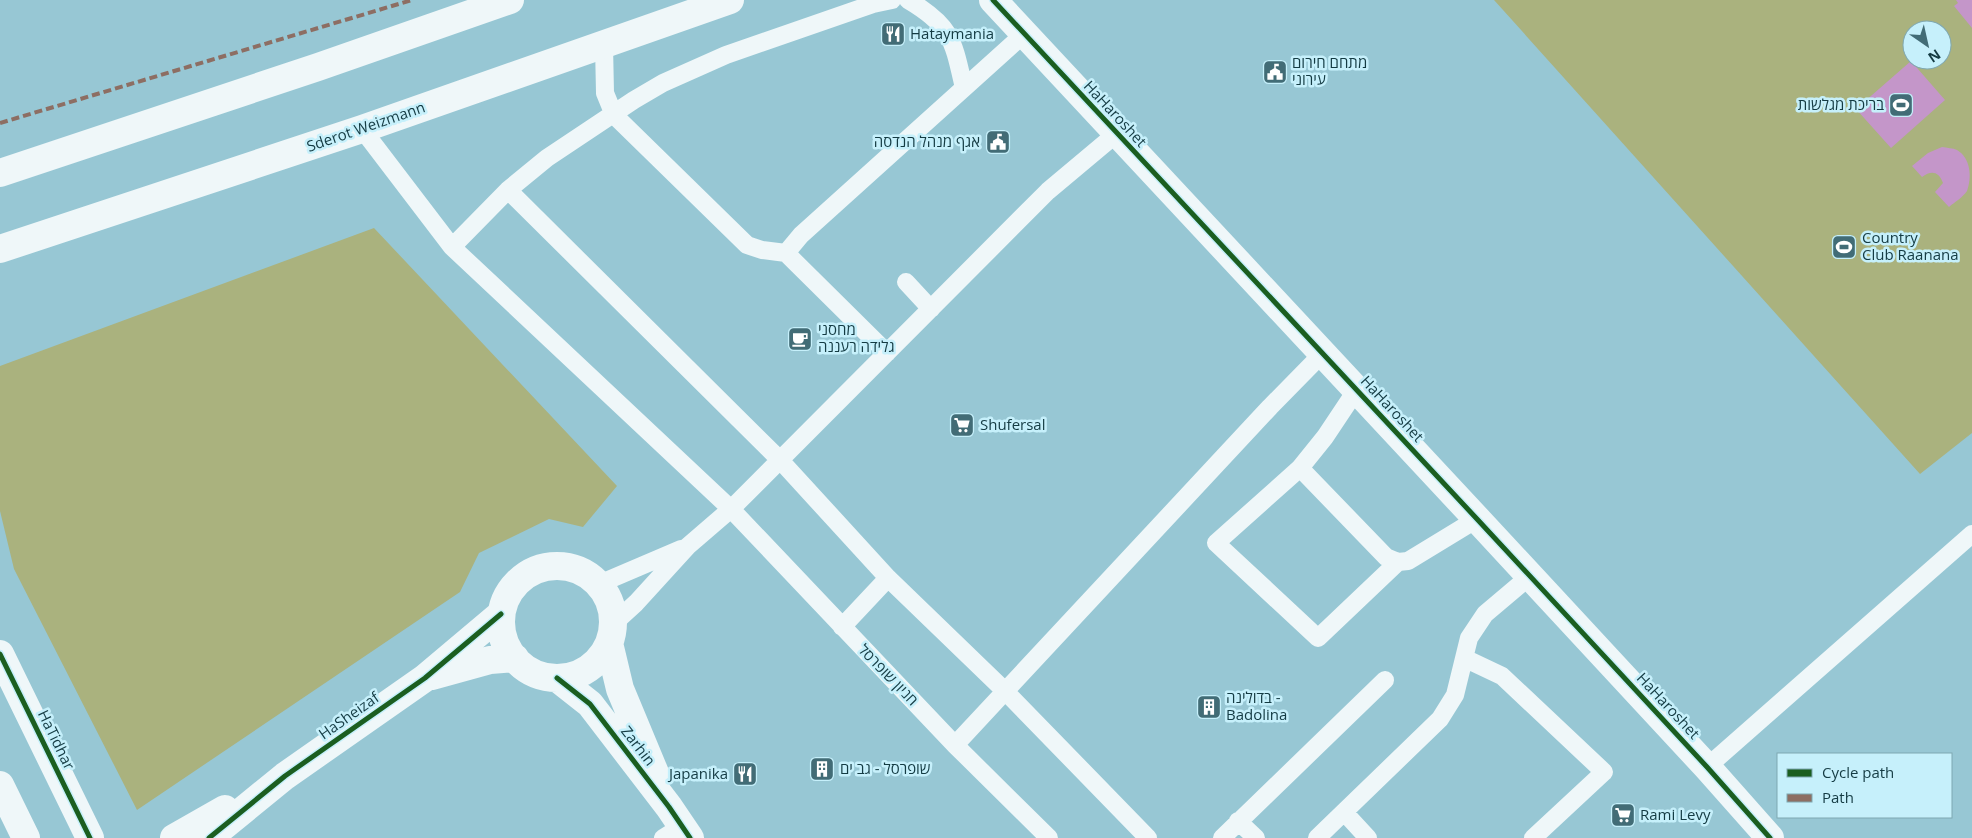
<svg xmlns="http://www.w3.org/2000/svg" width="1972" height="838" viewBox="0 0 1972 838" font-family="'Open Sans','Noto Sans Hebrew',sans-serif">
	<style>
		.green { fill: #aab27e; fill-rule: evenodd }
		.water { fill: #c496c9 }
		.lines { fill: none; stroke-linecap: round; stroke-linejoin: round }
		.lane { stroke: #eff7f9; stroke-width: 18 }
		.street { stroke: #eff7f9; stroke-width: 28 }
		.secondary { stroke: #eff7f9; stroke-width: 28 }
		.quiet { stroke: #8d6e63; stroke-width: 4; stroke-dasharray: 8 4; stroke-linecap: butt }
		.cycleway-casing { stroke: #c6f0fb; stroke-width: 8 }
		.cycleway { stroke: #1b5e20; stroke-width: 5 }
		.labels { text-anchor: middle; stroke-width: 5; stroke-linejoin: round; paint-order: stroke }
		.poi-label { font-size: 15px; fill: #143b43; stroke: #c6f0fb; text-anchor: start }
		.street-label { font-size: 15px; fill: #143b43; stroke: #c6f0fb }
	</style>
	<rect width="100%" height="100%" fill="#97c7d4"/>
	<!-- green -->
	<path class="green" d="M1494,0h478v433l-52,41zM1912,30h30v30h-30z
		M374,228l243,258 -34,41 -34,-8 -70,34 -19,39 -323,218 -123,-241 -14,-58v-145z"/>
	<!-- water -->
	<path class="water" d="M1956,0h16v28l-18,-22 4,-3z
		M1911,61l34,39 -54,48 -35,-39z
		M1942,147c5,1 11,1 15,3 14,8 15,28 10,41 -4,6 -12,11 -18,16l-14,-15 8,-9c-4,-12 -12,-13 -21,-6l-10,-11 16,-13z"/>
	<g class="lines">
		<!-- lane -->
		<path class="lane" d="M892,0l-19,4 -147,51 -63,28 -29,17 -87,58 -39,32 -56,57 279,262 224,236 94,93
			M908,0c44,26 45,40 56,88
			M604,45l1,48 9,22 133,130 15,5 24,3 15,-18 223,-201
			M362,129l90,118
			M508,190l272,270 108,118 117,113 143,147
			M786,253l101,100
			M906,282l25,27
			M1357,389l-32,48 -25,31 86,89 12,5 10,-1 69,-42
			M1300,468l-84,75 102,95 80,-76
			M599,584l82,-35
			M613,624l23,-21 52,-57 43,-37 317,-318 68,-57
			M842,627l46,-49
			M1464,658l38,18 102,96 -71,66
			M955,745l315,-338 53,-54
			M1707,767l265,-233
			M1344,812l24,26
			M1238,821l18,17
			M663,838l19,-12
			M1222,838l163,-158
			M1317,838l123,-119 15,-24 14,-57 16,-24 45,-38"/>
		<!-- street -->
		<path class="street" d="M993,0l484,519 230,248 63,71
			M501 622a56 56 0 1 1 112 0a56 56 0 1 1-112 0Z
			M609,643l11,46 35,84
			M432,676l58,-16 25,-2
			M557,678l33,26 79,103 21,31
			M174,838l51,-29
			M209,838l76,-62 140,-98 76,-64"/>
		<!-- secondary -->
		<path class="secondary" d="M0,173l318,-106 192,-67
			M0,249l362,-120 368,-129
			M0,654l90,184
			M0,785l26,53"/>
		<!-- quiet -->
		<path class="quiet" d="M0,123l412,-123"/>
		<defs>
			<path id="cycleway" d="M993,0l484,519 230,248 63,71
				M0,654l90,184
				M557,678l33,26 79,103 21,31
				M209,838l76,-62 140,-98 76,-64"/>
		</defs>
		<!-- cycleway casing -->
		<use href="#cycleway" class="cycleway-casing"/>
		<!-- cycleway -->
		<use href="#cycleway" class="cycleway"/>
	</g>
	<!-- icons -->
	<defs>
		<symbol id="restaurant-square" viewBox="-11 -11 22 22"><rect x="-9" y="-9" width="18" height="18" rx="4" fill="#426c76" stroke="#c6f0fb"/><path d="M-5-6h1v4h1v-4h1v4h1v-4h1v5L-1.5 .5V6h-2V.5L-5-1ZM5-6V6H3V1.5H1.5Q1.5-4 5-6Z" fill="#fff"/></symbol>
		<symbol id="civic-square" viewBox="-11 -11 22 22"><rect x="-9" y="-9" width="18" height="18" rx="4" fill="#426c76" stroke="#c6f0fb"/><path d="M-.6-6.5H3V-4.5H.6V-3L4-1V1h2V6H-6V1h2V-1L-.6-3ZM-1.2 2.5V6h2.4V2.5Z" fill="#fff"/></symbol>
		<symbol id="stadium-square" viewBox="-11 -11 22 22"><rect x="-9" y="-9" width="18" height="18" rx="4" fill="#426c76" stroke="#c6f0fb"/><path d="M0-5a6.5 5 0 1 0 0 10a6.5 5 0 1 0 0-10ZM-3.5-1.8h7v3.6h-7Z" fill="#fff"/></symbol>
		<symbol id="cafe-square" viewBox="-11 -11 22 22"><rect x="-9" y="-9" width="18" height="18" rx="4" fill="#426c76" stroke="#c6f0fb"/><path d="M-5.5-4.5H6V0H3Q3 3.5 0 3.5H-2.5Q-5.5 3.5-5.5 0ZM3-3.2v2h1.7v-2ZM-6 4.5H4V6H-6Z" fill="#fff"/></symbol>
		<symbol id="supermarket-square" viewBox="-11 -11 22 22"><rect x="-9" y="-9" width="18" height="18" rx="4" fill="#426c76" stroke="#c6f0fb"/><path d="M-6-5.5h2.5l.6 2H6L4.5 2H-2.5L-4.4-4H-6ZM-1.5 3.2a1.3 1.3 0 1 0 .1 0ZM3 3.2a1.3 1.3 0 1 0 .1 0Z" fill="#fff"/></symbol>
		<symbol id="building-square" viewBox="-11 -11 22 22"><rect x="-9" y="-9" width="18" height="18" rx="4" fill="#426c76" stroke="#c6f0fb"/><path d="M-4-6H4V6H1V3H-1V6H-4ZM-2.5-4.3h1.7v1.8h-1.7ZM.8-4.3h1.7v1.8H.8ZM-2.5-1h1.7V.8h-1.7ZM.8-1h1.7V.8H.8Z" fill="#fff"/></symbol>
	</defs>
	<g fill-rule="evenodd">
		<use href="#restaurant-square" x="879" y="20" width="28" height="28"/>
		<use href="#civic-square" x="1261" y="58" width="28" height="28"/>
		<use href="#stadium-square" x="1887" y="91" width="28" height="28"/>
		<use href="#civic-square" x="984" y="128" width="28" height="28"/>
		<use href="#stadium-square" x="1830" y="233" width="28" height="28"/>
		<use href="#cafe-square" x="786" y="325" width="28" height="28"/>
		<use href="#supermarket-square" x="948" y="411" width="28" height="28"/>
		<use href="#building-square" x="1195" y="693" width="28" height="28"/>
		<use href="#building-square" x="808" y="755" width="28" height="28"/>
		<use href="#restaurant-square" x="731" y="760" width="28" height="28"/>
		<use href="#supermarket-square" x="1609" y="801" width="28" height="28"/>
	</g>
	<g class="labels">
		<!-- poi labels -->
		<g class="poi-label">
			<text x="910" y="39">Hataymania</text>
			<text x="1292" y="68">מתחם חירום<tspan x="1292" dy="17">עירוני</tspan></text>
			<text x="1884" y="110" text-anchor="end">בריכת מגלשות</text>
			<text x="980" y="147" text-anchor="end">אגף מנהל הנדסה</text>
			<text x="1862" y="243">Country<tspan x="1862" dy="17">Club Raanana</tspan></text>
			<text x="818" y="335">מחסני<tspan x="818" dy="17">גלידה רעננה</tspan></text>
			<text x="980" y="430">Shufersal</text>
			<text x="1226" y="703">בדולינה -<tspan x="1226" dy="17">Badolina</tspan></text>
			<text x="840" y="774">שופרסל - גב ים</text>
			<text x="728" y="779" text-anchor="end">Japanika</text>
			<text x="1640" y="820">Rami Levy</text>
		</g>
		<!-- street labels -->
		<g class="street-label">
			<text transform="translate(1115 114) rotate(47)" y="5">HaHaroshet</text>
			<text transform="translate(366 127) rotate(-19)" y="5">Sderot Weizmann</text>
			<text transform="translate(1392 409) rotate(47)" y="5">HaHaroshet</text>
			<text transform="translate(888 675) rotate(46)" y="5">חניון שופרסל</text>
			<text transform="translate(1668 706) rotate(47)" y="5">HaHaroshet</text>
			<text transform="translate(349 716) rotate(-35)" y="5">HaSheizaf</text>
			<text transform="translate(56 740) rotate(64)" y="5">HaTidhar</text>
			<text transform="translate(638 746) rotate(52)" y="5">Zarhin</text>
		</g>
	</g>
	<!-- legend -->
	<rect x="1777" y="753" width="175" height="65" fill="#c6f0fb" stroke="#7fa8b1"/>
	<rect x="1787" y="769" width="25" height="8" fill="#1b5e20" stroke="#7fa8b1"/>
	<text x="1822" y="778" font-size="15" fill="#143b43">Cycle path</text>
	<rect x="1787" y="794" width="25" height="8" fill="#8d6e63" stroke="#7fa8b1"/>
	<text x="1822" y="803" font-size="15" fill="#143b43">Path</text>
	<!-- north arrow -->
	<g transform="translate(1927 45) rotate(146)"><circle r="24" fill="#c6f0fb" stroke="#7fa8b1"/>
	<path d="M0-4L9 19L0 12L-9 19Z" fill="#426c76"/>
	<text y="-8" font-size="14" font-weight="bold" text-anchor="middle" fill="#143b43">N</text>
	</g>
</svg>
